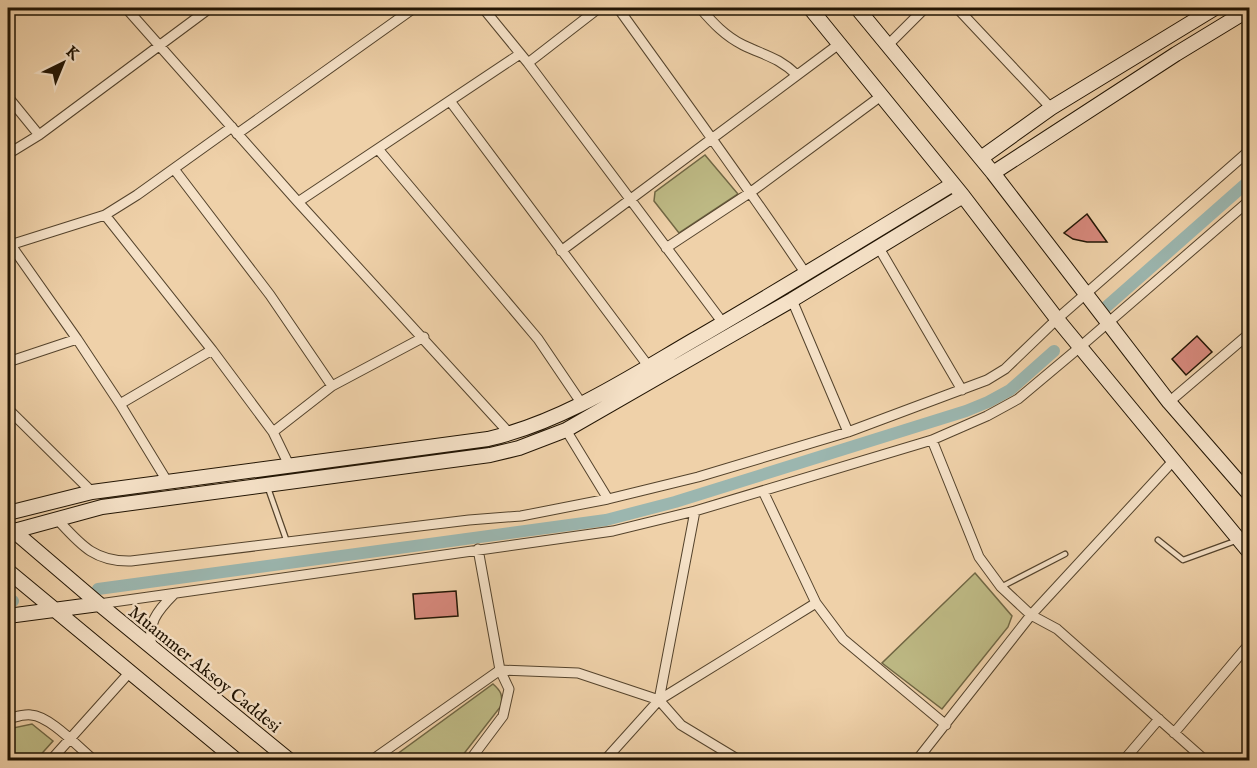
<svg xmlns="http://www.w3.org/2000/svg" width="1257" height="768" viewBox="0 0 1257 768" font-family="'IM FELL English',serif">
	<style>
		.green { fill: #beba85; stroke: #706744; stroke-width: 1.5 }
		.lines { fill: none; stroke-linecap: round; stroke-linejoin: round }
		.canal { stroke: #9bb6af; stroke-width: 12 }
		.building { fill: #d7887c; stroke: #211403; stroke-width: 1.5 }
		.lane-casing { stroke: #54432c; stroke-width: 7 }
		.street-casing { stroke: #54432c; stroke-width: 11 }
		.secondary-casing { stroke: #211403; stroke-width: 16 }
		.lane { stroke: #f5e1c7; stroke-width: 4.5 }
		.street { stroke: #f5e1c7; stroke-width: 9 }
		.secondary { stroke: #f5e1c7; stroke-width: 14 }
		.labels { text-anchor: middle; stroke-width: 5; stroke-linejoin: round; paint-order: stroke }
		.street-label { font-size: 18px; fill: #211403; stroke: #f5e1c7 }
	</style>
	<rect width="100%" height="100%" fill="#efd1a9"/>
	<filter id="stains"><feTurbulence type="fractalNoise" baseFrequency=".00333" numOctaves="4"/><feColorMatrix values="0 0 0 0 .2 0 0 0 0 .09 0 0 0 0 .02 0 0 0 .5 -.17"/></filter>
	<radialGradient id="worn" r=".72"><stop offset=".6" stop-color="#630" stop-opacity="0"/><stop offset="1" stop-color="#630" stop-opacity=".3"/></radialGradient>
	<!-- green -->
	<path class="green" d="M705,155l33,39 -59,39 -25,-32 1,-9z
		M975,573l37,43 -4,11 -66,82 -60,-46z
		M493,684c8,7 10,11 8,22l-42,54h-70z
		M32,724l21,17 -17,19h-28v-31z"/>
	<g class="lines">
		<!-- canal -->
		<path class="canal" d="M1106,307l144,-127
			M98,589l508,-69 69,-18 291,-91 22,-9 22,-12 44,-39
			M8,602l5,-1"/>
	</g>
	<!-- building -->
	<path class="building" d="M1087,214l20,28h-20l-14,-3 -9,-6z
		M1197,336l15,16 -26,23 -14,-16z
		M456,591l2,25 -43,3 -2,-25z"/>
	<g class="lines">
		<defs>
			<path id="lane" d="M268,488l19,54
				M1158,540l25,20 55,-20
				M1001,587l64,-33"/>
			<path id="street" d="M126,8l172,194 212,232
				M483,8l45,55 195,260
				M618,8c63,88 128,176 188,266
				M700,8c13,15 25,28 43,37 23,11 35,12 54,30
				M957,8l94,100
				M888,45l37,-37
				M528,63l71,-55
				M8,97l31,38
				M450,101l199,266
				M237,134l177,-126
				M378,149l160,190 44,65
				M8,154l31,-19 171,-127
				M174,169l96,126 62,91
				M298,202l222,-148
				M105,215l107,135 61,82 16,33
				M8,241l69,98 43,65 47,77
				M10,245l95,-30 32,-20 95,-68
				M666,248l85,-56 130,-96
				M879,248l83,142
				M561,251l278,-207
				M792,300l56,132
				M8,362l69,-23
				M1169,402l81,-69
				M120,404l92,-54
				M8,409l84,83
				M566,430l42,69
				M273,432l59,-46 92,-49
				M932,440l47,117 22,30 30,28 26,14 148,131
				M763,491l53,112 27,36 103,86
				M57,519c23,25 37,43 74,42l338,-41 52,-4 87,-17 90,-22 150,-45 139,-52 18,-11 52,-50 193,-169
				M99,604l514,-73 82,-20 237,-71 55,-24 31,-17 62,-52 170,-147
				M153,649c-8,-24 5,-39 21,-55
				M659,700l157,-97
				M8,719c8,-2 15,-5 23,-4 19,1 48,33 63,45
				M1174,733l76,-90
				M51,760l78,-87
				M372,760l128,-90 -22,-121
				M470,760l33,-44 6,-27 -9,-19 78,3 81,27 22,25 58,35
				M605,760l54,-60 36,-189
				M917,760l114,-145 143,-155
				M1124,760l35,-41"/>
			<path id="secondary" d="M810,8l153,188 94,123 193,234
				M857,8l136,165 176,229 81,93
				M981,158l70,-50 164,-100
				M993,173l183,-119 74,-45
				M8,513l84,-21 396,-53c74,-17 139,-60 204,-98 88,-51 174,-104 261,-157
				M9,527l90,77 190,156
				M14,531l88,-24 388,-52 29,-7 47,-18 226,-130 171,-104
				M8,571l228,189
				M8,616l91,-12"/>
		</defs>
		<!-- lane casing -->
		<use href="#lane" class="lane-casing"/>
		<!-- street casing -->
		<use href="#street" class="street-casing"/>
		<!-- secondary casing -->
		<use href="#secondary" class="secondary-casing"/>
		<!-- lane -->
		<use href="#lane" class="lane"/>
		<!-- street -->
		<use href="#street" class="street"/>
		<!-- secondary -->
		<use href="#secondary" class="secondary"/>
	</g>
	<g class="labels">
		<!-- street labels -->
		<g class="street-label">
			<text transform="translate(205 669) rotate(39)" y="6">Muammer Aksoy Caddesi</text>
		</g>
	</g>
	<!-- margin -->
	<rect width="1257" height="768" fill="none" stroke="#efd1a9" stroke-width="30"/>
	<rect x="9" y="9" width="1239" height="750" fill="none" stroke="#211403" stroke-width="3"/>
	<rect x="15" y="15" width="1227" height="738" fill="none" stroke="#211403" stroke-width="1.5"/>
	<!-- north arrow -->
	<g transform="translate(63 63) rotate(43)" stroke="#f5e1c7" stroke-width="4.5" paint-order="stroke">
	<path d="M0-4.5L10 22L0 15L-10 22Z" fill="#211403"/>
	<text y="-9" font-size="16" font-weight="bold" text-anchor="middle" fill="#211403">K</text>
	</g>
	<rect width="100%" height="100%" filter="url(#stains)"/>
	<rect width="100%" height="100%" fill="url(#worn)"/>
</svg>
